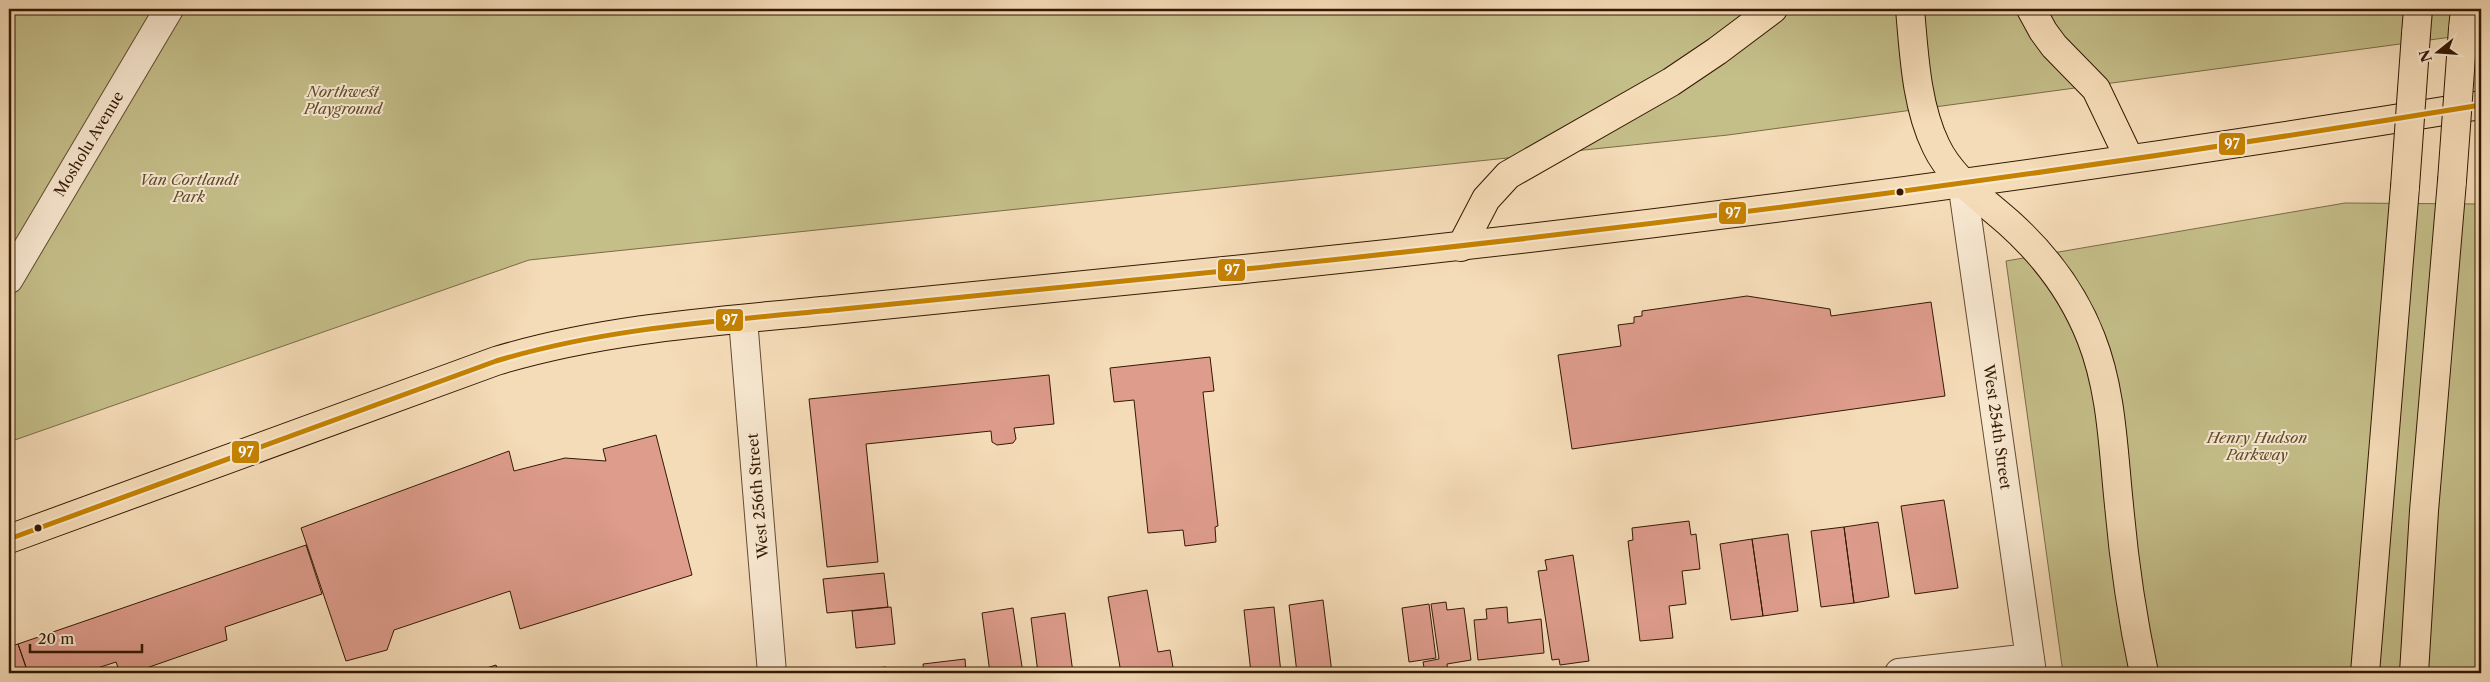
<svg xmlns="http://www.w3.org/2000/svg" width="2490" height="682" viewBox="0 0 2490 682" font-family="'Libre Caslon Text',serif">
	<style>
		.green { fill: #c4be89; stroke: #7c6c46 }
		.building { fill: #de9c8c; stroke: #341903 }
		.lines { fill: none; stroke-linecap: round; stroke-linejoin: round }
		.minor-casing { stroke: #644a30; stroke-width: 30 }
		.major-casing { stroke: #341903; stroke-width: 30 }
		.highway-casing { stroke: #341903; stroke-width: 30 }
		.minor { stroke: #f8e8d1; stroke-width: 28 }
		.major { stroke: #f5dcb8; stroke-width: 28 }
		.highway { stroke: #f5dcb8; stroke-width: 28 }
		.highway-bridge-casing { stroke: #341903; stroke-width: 30; stroke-linecap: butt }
		.highway-bridge { stroke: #f5dcb8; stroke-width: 28 }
		.bus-1-casing { stroke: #f8e8d1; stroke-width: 9 }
		.bus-1 { stroke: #c68301; stroke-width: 5 }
		.bus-dot { fill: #341903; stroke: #f8e8d1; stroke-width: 2 }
		.labels { text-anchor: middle; stroke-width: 4; stroke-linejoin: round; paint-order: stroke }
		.park-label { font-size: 15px; font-style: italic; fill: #5f4b2b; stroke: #f8e8d1 }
		.street-label { font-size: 15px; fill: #341903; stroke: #f8e8d1 }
		.line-badge { stroke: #f8e8d1; stroke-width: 2 }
		.badge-label { font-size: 14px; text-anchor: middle; font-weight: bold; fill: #fff }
	</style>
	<rect width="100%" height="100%" fill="#f5dcb8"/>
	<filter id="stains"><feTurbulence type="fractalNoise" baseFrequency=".004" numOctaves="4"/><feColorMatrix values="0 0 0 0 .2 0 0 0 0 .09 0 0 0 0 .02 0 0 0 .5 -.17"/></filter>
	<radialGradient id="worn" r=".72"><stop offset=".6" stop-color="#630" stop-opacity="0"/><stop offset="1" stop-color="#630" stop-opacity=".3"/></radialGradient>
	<!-- green -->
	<path class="green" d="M9,9h2472v24l-753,102 -1199,125 -520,182z
		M2345,203l136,1v469h-418l-57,-412z"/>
	<!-- building -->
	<path class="building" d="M1747,296l83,13 1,7 100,-14 14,94 -373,53 -14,-94 63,-9 -3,-21 16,-2v-6l8,-1v-5z
		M1210,357l4,34 -11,1 15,134 -3,1 1,15 -31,4 -2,-16 -35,3 -14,-133 -20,2 -4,-34z
		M1049,375l5,49 -40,4 2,11 -3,4 -16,2 -5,-3 -1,-11 -125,13 12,118 -51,5 -18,-168z
		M656,435l36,140 -172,54 -10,-38 -116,39 -7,20 -41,11 -45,-133 208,-77 5,20 51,-13 41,3 -3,-12z
		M1944,500l14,88 -43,6 -14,-88z
		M1689,521l2,14 5,-1 4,35 -18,2 4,33 -17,2 4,32 -33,3 -12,-100 5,-1 -1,-12z
		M1878,522l11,75 -35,6 -10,-76z
		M1844,527l10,76 -33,4 -10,-76z
		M1788,534l10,77 -35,5 -11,-77z
		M1752,539l11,77 -32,4 -11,-76z
		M306,545l16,49 -97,33 2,13 -95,33h-12l-4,-11 -34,11h-54l-10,-29z
		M1573,555l16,106 -29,4 -1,-6 -7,1 -14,-89 9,-1 -2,-10z
		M884,573l4,34 -61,6 -4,-34z
		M1147,590l11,62 12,-2 4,23h-53l-13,-76z
		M1323,600l9,73h-35l-8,-68z
		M1446,602l1,8 17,-2 7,52 -24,4 1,9h-23l-2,-11 16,-3 -8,-55z
		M1429,604l7,54 -27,4 -7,-54z
		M891,607l4,37 -39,4 -4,-37z
		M1274,607l7,66h-30l-7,-63z
		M1507,607l1,16 33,-4 3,34 -66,7 -4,-40 13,-1 -1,-10z
		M1013,608l10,65h-33l-8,-60z
		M1065,613l8,60h-35l-7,-55z
		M18,644l10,29h-19v-26z
		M965,659l1,14h-42l-1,-9z
		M496,665l3,8h-28z
		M886,667v6h-41v-2z"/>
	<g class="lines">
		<defs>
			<path id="minor" d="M1962,182l70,491
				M9,279l160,-270
				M743,319l29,354
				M1899,673l131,-15"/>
			<path id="major" d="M9,539l487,-178c109,-33 224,-40 337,-51 137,-13 274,-27 411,-41 414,-42 827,-97 1237,-164"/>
			<path id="highway" d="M1910,9c4,44 6,96 26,137 15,32 46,53 72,76 37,33 65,70 83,116 21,53 22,111 28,167 5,57 13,112 25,168
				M2031,9l12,22 11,15 42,43 33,69
				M2463,29l2,-20
				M2416,34l2,-25
				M1461,247l25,-48 22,-24 163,-93 46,-31 56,-42
				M2365,673l40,-486
				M2414,673l10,-162 28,-330"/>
		</defs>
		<!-- minor casing -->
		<use href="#minor" class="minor-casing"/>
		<!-- major casing -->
		<use href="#major" class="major-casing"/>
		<!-- highway casing -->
		<use href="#highway" class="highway-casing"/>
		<!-- minor -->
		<use href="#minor" class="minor"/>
		<!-- major -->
		<use href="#major" class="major"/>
		<!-- highway -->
		<use href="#highway" class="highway"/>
		<defs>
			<path id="highway-bridge" d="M2452,181l11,-152
				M2405,187l11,-153"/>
		</defs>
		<!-- highway-bridge casing -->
		<use href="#highway-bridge" class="highway-bridge-casing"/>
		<!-- highway-bridge -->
		<use href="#highway-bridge" class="highway-bridge"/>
		<defs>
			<path id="bus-1" d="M9,539l487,-178c109,-33 224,-40 337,-51 137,-13 274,-27 411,-41 414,-42 827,-97 1237,-164"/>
		</defs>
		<!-- bus-1 casing -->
		<use href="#bus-1" class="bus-1-casing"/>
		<!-- bus-1 -->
		<use href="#bus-1" class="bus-1"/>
	</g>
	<!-- markers -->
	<g class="bus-dot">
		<circle cx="1900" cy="192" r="4.5"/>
		<circle cx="38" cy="528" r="4.5"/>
	</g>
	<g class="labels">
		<!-- park labels -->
		<g class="park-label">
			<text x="343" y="97">Northwest<tspan x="343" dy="17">Playground</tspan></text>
			<text x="189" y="185">Van Cortlandt<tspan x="189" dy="17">Park</tspan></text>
			<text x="2257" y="443">Henry Hudson<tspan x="2257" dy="17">Parkway</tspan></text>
		</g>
		<!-- street labels -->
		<g class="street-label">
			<text transform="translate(89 144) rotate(-59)" y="5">Mosholu Avenue</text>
			<text transform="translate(1997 427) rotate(82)" y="5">West 254th Street</text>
			<text transform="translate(758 496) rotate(-95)" y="5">West 256th Street</text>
		</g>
	</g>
	<g class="line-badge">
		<rect x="2218" y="132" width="28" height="24" rx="5" fill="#c68301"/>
		<rect x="1718" y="201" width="29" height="24" rx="5" fill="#c68301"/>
		<rect x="1217" y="258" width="29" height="24" rx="5" fill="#c68301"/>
		<rect x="715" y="308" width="29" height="24" rx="5" fill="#c68301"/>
		<rect x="231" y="440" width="29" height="24" rx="5" fill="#c68301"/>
	</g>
	<g class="badge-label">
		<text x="2232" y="149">97</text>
		<text x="1733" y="218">97</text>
		<text x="1232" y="275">97</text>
		<text x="730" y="325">97</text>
		<text x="246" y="457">97</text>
	</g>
	<!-- margin -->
	<rect width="2490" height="682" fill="none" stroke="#f5dcb8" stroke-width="30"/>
	<rect x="10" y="10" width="2470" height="662" fill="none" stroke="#341903" stroke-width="2.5"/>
	<rect x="15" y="15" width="2460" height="652" fill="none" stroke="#341903"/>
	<!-- north arrow -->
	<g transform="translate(2438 52) rotate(253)" stroke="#f8e8d1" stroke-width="4" paint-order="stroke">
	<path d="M0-4L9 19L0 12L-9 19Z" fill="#341903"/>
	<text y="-8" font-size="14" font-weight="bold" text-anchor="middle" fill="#341903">N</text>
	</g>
	<!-- scale -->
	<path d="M30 644v8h112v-8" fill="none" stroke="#341903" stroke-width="2.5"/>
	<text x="38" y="644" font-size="15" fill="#341903" stroke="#f8e8d1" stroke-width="4" paint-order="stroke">20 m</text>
	<rect width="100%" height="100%" filter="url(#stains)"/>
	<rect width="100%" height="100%" fill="url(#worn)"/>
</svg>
